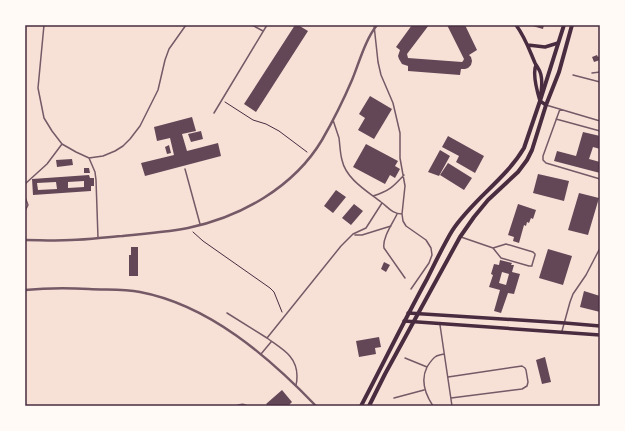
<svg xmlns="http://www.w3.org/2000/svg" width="625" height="431" viewBox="0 0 625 431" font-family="'Titillium Web',sans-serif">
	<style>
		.building { fill: #644757; fill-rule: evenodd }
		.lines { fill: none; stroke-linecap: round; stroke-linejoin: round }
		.path { stroke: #4a2c40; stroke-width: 1 }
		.service { stroke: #755966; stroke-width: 1.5 }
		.minor { stroke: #755966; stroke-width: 2.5 }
		.secondary { stroke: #4a2c40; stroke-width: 3.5 }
		.primary { stroke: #4a2c40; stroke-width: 4 }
		.neatline { fill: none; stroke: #4a2c40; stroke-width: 1.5 }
	</style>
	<rect width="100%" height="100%" fill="#f7e1d7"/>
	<!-- building -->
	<path class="building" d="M295,25h3l10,6 -52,81 -12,-8z
		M412,25h17l-22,29 1,4 54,4 1,-1 1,-2 -17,-34h18l12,25 -8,5 2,2 1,4 -1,4 -3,3 -3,1h-4l-1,6 -52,-4v-5l-6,-2 -3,-5 -1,-3 2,-6 -4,-3z
		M529,25h15l-1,4z
		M597,55l1,2 2,-1v4l-6,2 -2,-5z
		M370,96l22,13 -18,30 -16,-9 7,-12 -6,-4z
		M192,117l4,14 -14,3 5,17 31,-8 3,13 -76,20 -4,-13 33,-8 -4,-17 -13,3 -3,-14z
		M201,131l2,8 -12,3 -3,-8z
		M583,132l17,4v13l-7,-2 -4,12 11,3v11l-46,-12 3,-10 19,5z
		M448,136l36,20 -9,17 -19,-11 3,-6 -17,-9z
		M366,144l32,17 -3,5 5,3 -5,9 -5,-3 -5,9 -32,-17z
		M169,145l2,8 -4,1 -2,-7z
		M440,150l10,6 -11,20 -11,-4z
		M72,159l1,6 -16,2 -1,-7z
		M448,163l24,15 -8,12 -24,-15z
		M84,168h5l1,5h-6z
		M538,174l31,7 -5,20 -31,-8z
		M89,175l1,3h4v8h-3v5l-58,4 -1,-16zM84,181v6l-16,1v-6zM56,182l1,7 -19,1 -1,-7z
		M336,190l10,7 -13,16 -9,-7z
		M579,193l20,5 -11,37 -20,-5z
		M354,204l9,7 -12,14 -9,-7z
		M518,204l18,6 -3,9 -2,-1 -2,5 -2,-1 -1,4 -2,-1 -5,18 -6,-2 1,-4 -6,-2z
		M131,247h7v29h-9v-21h2z
		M548,249l24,7 -9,29 -24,-7z
		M500,260l12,3 -1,2h3l-2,7 8,2 -6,20 -6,-1 -7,20 -7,-2 6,-21 -11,-3 4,-12 -2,-1 3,-10 5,1zM502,272l7,2 -3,11 -7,-2z
		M384,262l6,3 -4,7 -5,-3z
		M584,291l16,5v16l-20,-5z
		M379,337l2,10 -6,1 1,6 -17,3 -3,-16z
		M545,357l6,25 -9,2 -6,-24z
		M282,390l10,12 -4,4h-20l-2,-2z"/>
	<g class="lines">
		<!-- path -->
		<path class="path" d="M225,102l28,18 13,4 13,7 28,21
			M193,232l10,9 67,47 4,4 8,20"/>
		<!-- service -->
		<path class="service" d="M252,25l11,6
			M374,25l4,37 3,13 12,28 7,30v25l5,28 -3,28 1,7 3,5 20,14 5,8 1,7 -3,8 -18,26
			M592,73l8,-1
			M573,75l27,7
			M546,105l54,16
			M560,109l-17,47v4l3,3 54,16
			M214,113l53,-88
			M556,119l44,12
			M333,120c2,6 4,12 6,18 1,7 1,15 3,22 4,19 25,31 39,42 7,5 11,12 21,12
			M62,144l14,8 13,6 6,14 1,8 2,58
			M89,158l14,-2 12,-5 8,-5 7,-7 10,-13 18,-36 7,-30 4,-11 17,-24
			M185,169l15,55
			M25,184l22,-20 15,-20 -10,-13 -8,-13 -6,-30 6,-63
			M373,196c16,-5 20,-9 31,-21
			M25,197l3,8 -3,6
			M397,214c-4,9 -15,24 -13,34l21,30
			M355,235h7l29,-9
			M461,237l32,11 8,10 28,8h3v-1l3,-10v-1l-2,-2 -27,-8 -13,4
			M227,313l40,25
			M440,325l12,81
			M562,331l8,-29 3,-8 13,-19 14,-27
			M261,354l10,-12
			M405,358l22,9
			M448,377l74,-11 3,2 1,2 2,12 -1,4 -5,3 -71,9
			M296,385c1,-3 1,-6 1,-9 0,-20 -15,-27 -30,-38l74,-92 12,-12 13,-6 16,-25
			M394,398l30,-8
			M236,406c4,-2 8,-3 11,0
			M433,406c-8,-12 -13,-25 -6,-39 2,-3 5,-8 8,-10 2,-2 6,-2 9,-3"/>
		<!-- minor -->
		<path class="minor" d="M25,240c15,0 30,1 46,0 17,0 34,-3 51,-4 22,-2 45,-4 66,-8 53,-11 106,-41 134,-88 11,-19 21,-39 30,-60 7,-17 13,-40 25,-55
			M25,290c21,-2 43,-2 64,-1 17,1 34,0 51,3 69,13 129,65 176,114"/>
		<!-- secondary -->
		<path class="secondary" d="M516,25c9,12 13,24 19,38 1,2 2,3 3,5 5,7 4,18 3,25
			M528,45l17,2 13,-4
			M536,65c-4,9 1,26 4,36l6,4
			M408,313l157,10 35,3
			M404,321l196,14"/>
		<!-- primary -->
		<path class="primary" d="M361,406c22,-42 43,-85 66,-127 8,-16 16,-33 25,-48 20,-31 53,-51 72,-83l16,-47 24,-76
			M369,406l16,-32 75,-137 14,-20 14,-17 30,-28 9,-12 5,-10 14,-45 13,-33 13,-47"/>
	</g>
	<!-- border -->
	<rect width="625" height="431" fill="none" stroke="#fffaf5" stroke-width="52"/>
	<rect x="26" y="26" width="573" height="379" class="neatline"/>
</svg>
